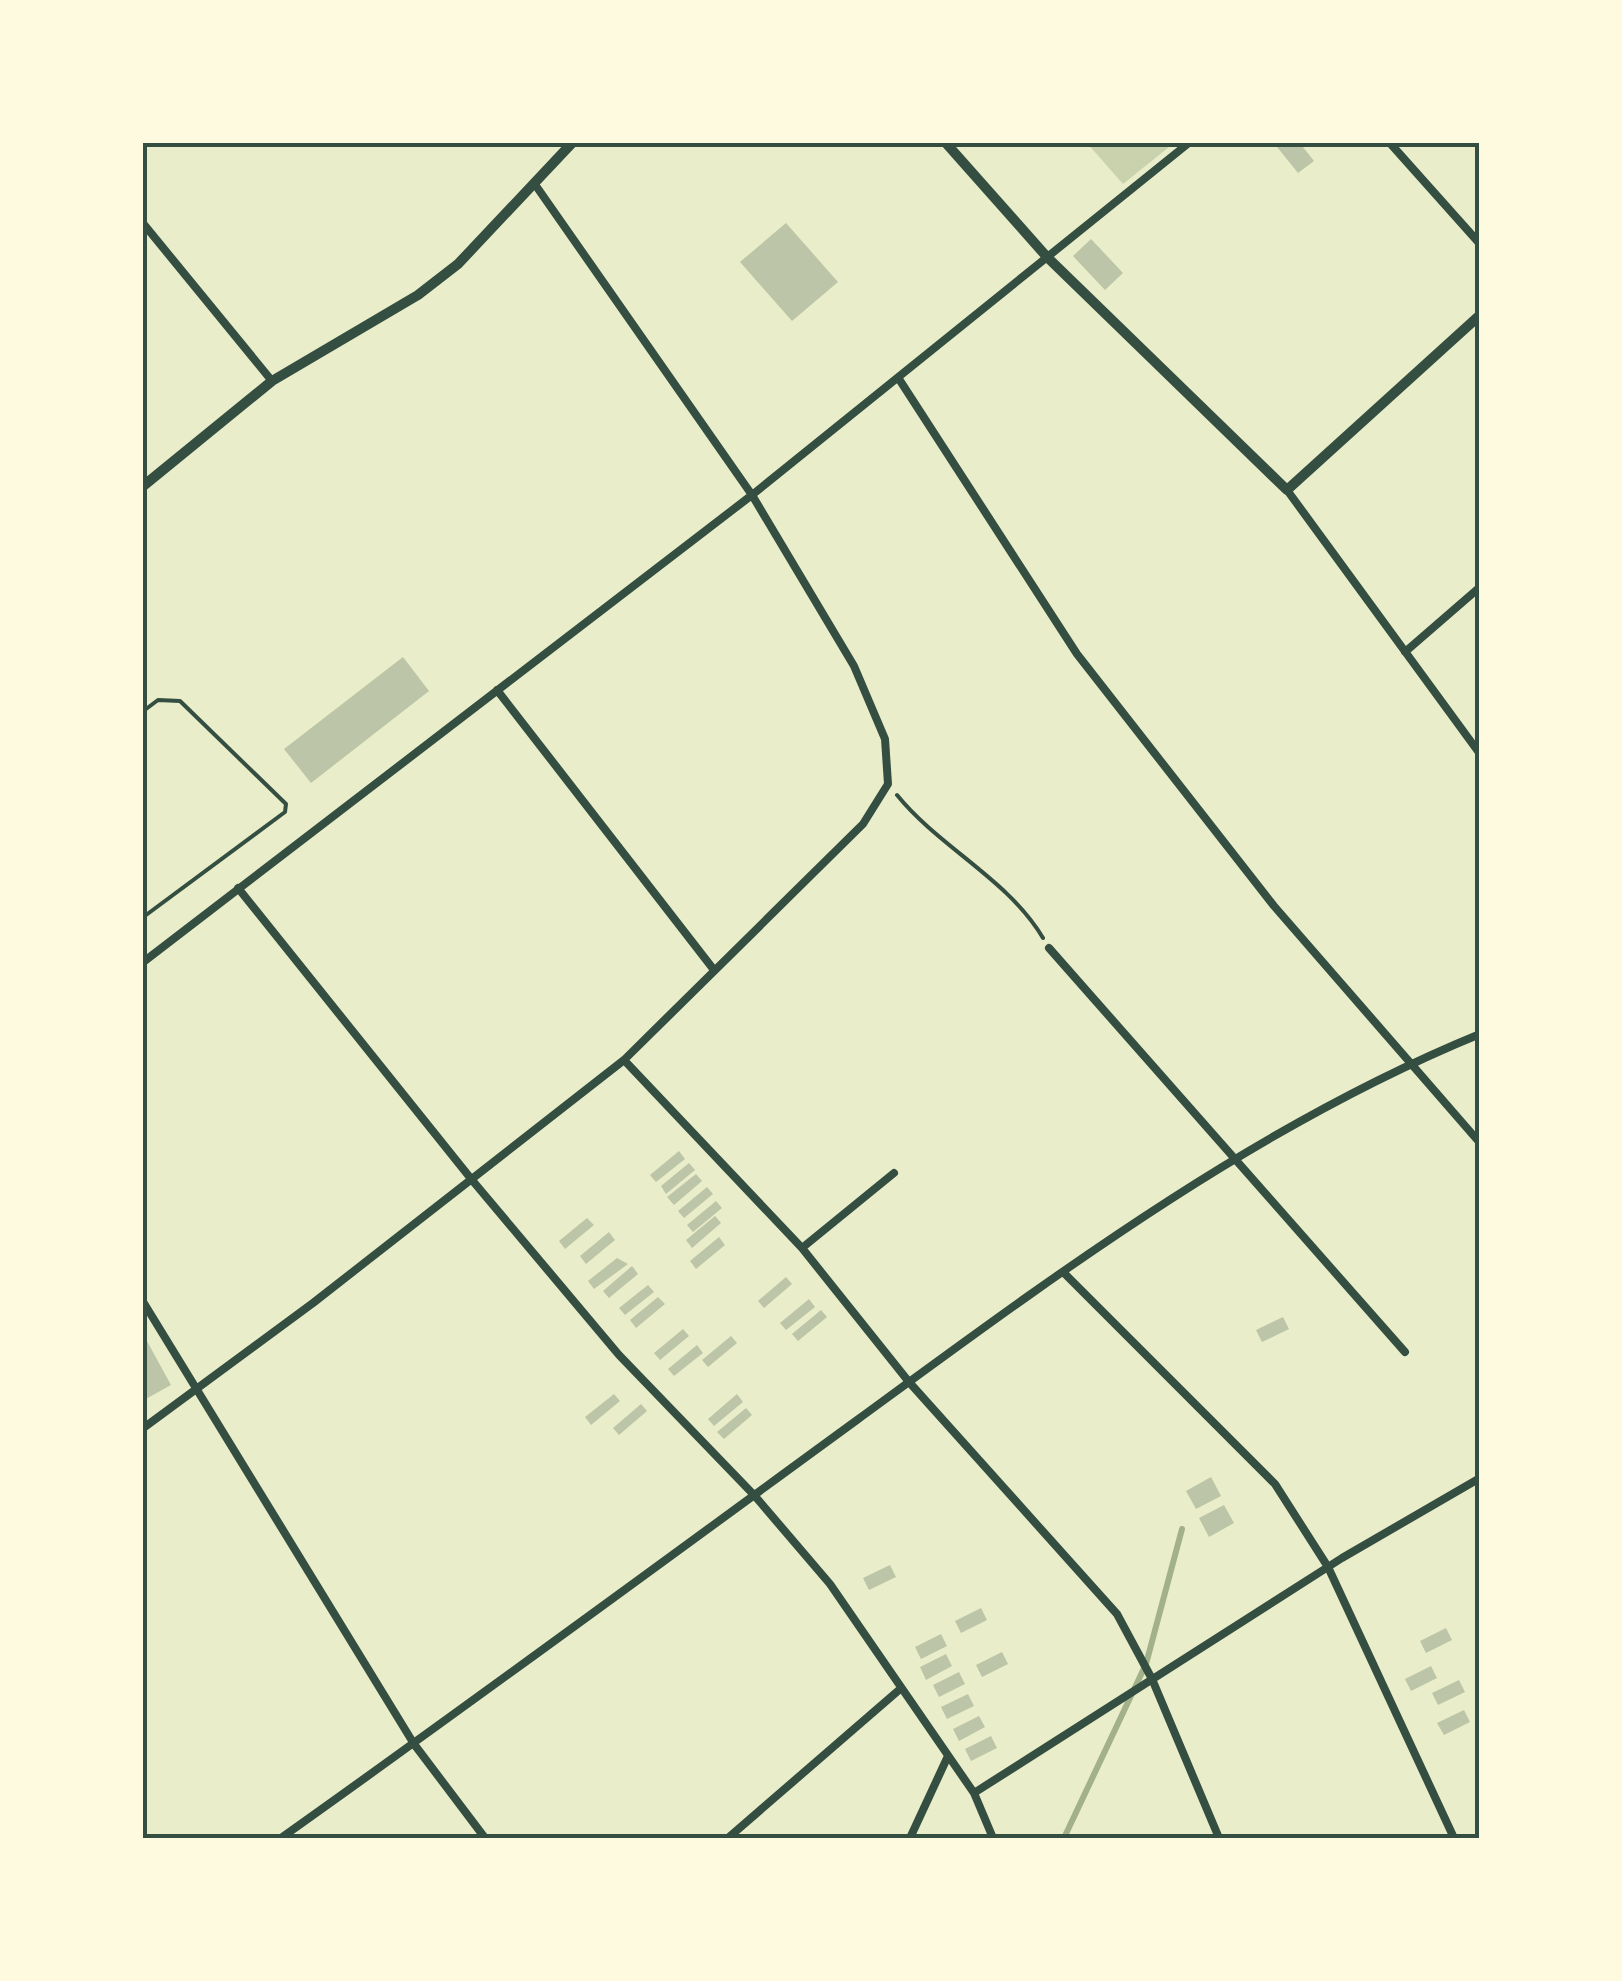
<svg xmlns="http://www.w3.org/2000/svg" width="1622" height="1981" viewBox="0 0 1622 1981" font-family="Arial,sans-serif">
	<style>
		.green { fill: #cad2ad }
		.lines { fill: none; stroke-linecap: round; stroke-linejoin: round }
		.stream { stroke: #a3b18a; stroke-width: 6 }
		.building { fill: #bcc5a7 }
		.path { stroke: #344e41; stroke-width: 4 }
		.service { stroke: #344e41; stroke-width: 4 }
		.minor { stroke: #344e41; stroke-width: 8 }
		.tertiary { stroke: #344e41; stroke-width: 10 }
		.neatline { fill: none; stroke: #344e41; stroke-width: 4 }
	</style>
	<rect width="100%" height="100%" fill="#e9edc9"/>
	<!-- green -->
	<path class="green" d="M1087,143h87l-51,41z"/>
	<g class="lines">
		<!-- stream -->
		<path class="stream" d="M1064,1838l82,-174 36,-135"/>
	</g>
	<!-- building -->
	<path class="building" d="M1273,142h26l15,19 -16,12z
		M786,223l52,59 -46,39 -52,-59z
		M1091,239l32,34 -18,17 -32,-34z
		M403,657l26,34 -118,92 -27,-34z
		M679,1151l6,8 -29,23 -6,-7z
		M689,1163l6,7 -29,24 -5,-8z
		M696,1174l6,7 -28,24 -7,-8z
		M707,1187l6,7 -29,24 -6,-7z
		M716,1201l6,7 -29,24 -6,-7z
		M715,1216l6,7 -29,25 -6,-8z
		M587,1218l7,7 -29,24 -6,-8z
		M609,1232l6,8 -29,24 -6,-8z
		M719,1237l6,8 -29,24 -6,-8z
		M617,1258l11,6 -34,25 -6,-8z
		M632,1266l6,8 -29,24 -6,-7z
		M786,1277l6,7 -28,24 -6,-7z
		M648,1285l6,7 -29,23 -6,-7z
		M658,1297l7,7 -29,24 -6,-8z
		M809,1299l6,8 -29,23 -6,-7z
		M821,1310l6,7 -29,24 -6,-7z
		M1283,1317l6,12 -27,13 -6,-12z
		M683,1329l6,7 -29,24 -6,-7z
		M142,1332l29,53 -29,16z
		M731,1336l6,7 -29,24 -6,-7z
		M697,1345l6,8 -29,23 -6,-7z
		M614,1394l6,7 -29,24 -6,-8z
		M737,1394l6,8 -29,24 -6,-7z
		M641,1404l6,7 -28,24 -6,-7z
		M746,1408l6,7 -28,24 -7,-7z
		M1211,1477l10,19 -25,13 -10,-18z
		M1224,1505l10,18 -25,14 -10,-19z
		M890,1565l6,12 -27,13 -6,-12z
		M981,1608l6,12 -26,13 -6,-12z
		M1446,1628l6,12 -26,13 -6,-12z
		M941,1634l6,12 -26,13 -6,-12z
		M1002,1652l6,12 -26,13 -6,-12z
		M946,1654l6,12 -26,14 -6,-13z
		M1431,1666l6,12 -26,13 -6,-12z
		M959,1672l6,12 -26,13 -6,-12z
		M1459,1680l6,12 -27,13 -6,-12z
		M968,1694l6,12 -27,13 -6,-12z
		M1464,1710l6,12 -26,13 -7,-12z
		M979,1716l6,11 -26,14 -6,-12z
		M991,1736l6,12 -26,13 -6,-12z"/>
	<g class="lines">
		<!-- path -->
		<path class="path" d="M897,795c43,53 111,84 146,143"/>
		<!-- service -->
		<path class="service" d="M142,712l16,-12 22,1 106,103 -1,8 -143,106"/>
		<!-- minor -->
		<path class="minor" d="M1389,142l91,102
			M142,222l130,159
			M899,379l178,275 197,252 206,237
			M1287,490l193,264
			M1405,652l75,-65
			M497,690l217,280
			M238,888l234,292 147,175 135,140 76,89 144,209 19,45
			M1049,948l356,404
			M142,963l610,-468 438,-353
			M624,1060l178,188 107,134 208,232 35,65 67,159
			M802,1248l92,-75
			M1063,1272l212,212 53,83 126,271
			M142,1300l272,444 71,94
			M142,1429l171,-126 311,-243 239,-236 25,-40 -3,-45 -31,-73 -102,-171 -218,-312
			M974,1793l368,-235 138,-80
			M281,1838c193,-137 384,-278 576,-418 197,-144 396,-293 623,-386
			M728,1838l171,-148
			M910,1838l38,-82"/>
		<!-- tertiary -->
		<path class="tertiary" d="M945,142l102,115 240,233 193,-175
			M142,487l130,-106 146,-86 40,-31 115,-122"/>
	</g>
	<!-- border -->
	<rect width="1622" height="1981" fill="none" stroke="#fefae0" stroke-width="290"/>
	<rect x="145" y="145" width="1332" height="1691" class="neatline"/>
</svg>
